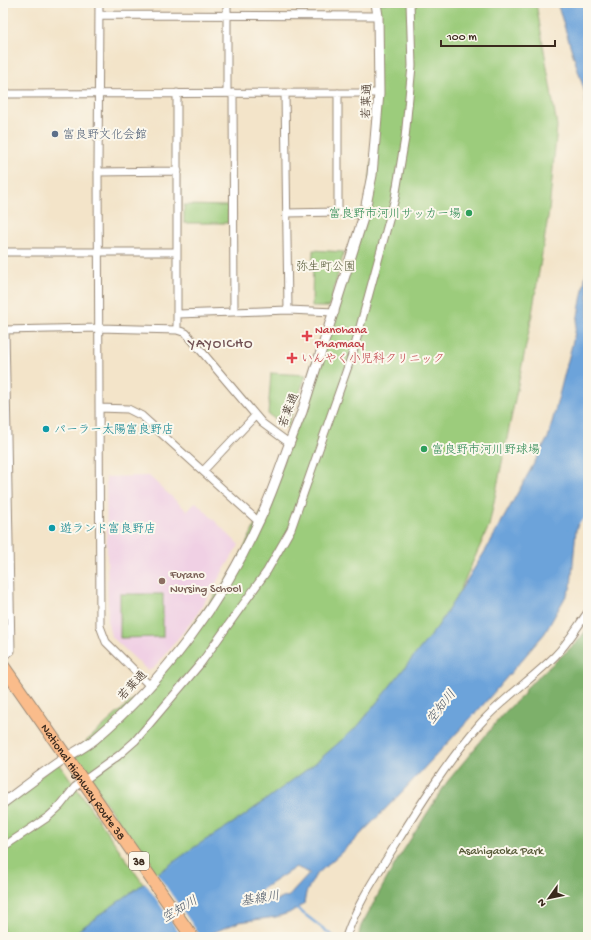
<svg xmlns="http://www.w3.org/2000/svg" width="591" height="940" viewBox="0 0 591 940" font-family="'Gochi Hand','Klee One',sans-serif">
	<style>
		.built { fill: #f0d0e4 }
		.green { fill: #9ccc7b; stroke: #6c7b4c }
		.forest { fill: #7db06b; stroke: #5c6d44 }
		.water { fill: #6ca3da; stroke: #54667c; fill-rule: evenodd }
		.pier { fill: #f3e4c9 }
		.lines { fill: none; stroke-linecap: round; stroke-linejoin: round }
		.stream { stroke: #6ca3da; stroke-width: 2.5 }
		.river { stroke: #6ca3da; stroke-width: 14 }
		.minor-casing { stroke: #978774; stroke-width: 9 }
		.tertiary-casing { stroke: #978774; stroke-width: 11 }
		.trunk-casing { stroke: #978774; stroke-width: 14 }
		.minor { stroke: #fff; stroke-width: 7 }
		.tertiary { stroke: #fff; stroke-width: 9 }
		.trunk { stroke: #fabc8b; stroke-width: 12 }
		.service-dot { fill: #5c6f8a; stroke: #fbf7ec; stroke-width: 1.5 }
		.leisure-dot { fill: #2e9e5b; stroke: #fbf7ec; stroke-width: 1.5 }
		.health-dot { fill: #e0444e; stroke: #fbf7ec; stroke-width: 1.5 }
		.culture-dot { fill: #0f9aa8; stroke: #fbf7ec; stroke-width: 1.5 }
		.education-dot { fill: #8d6e63; stroke: #fbf7ec; stroke-width: 1.5 }
		.labels { text-anchor: middle; stroke-width: 4; stroke-linejoin: round; paint-order: stroke }
		.shield { fill: #fbf7ec; stroke: #75685c; stroke-width: 1 }
		.shield-label { font-size: 11px; font-weight: bold; fill: #3b2a1e }
		.street-label { font-size: 12px; fill: #3b2a1e; stroke: #fbf7ec }
		.service-label { font-size: 12px; fill: #4e5e75; stroke: #fbf7ec; text-anchor: start }
		.leisure-label { font-size: 12px; fill: #27864d; stroke: #fbf7ec; text-anchor: end }
		.park-label { font-size: 12px; fill: #585b3a; stroke: #fbf7ec }
		.health-label { font-size: 12px; fill: #be3a42; stroke: #fbf7ec; text-anchor: start }
		.culture-label { font-size: 12px; fill: #0d838f; stroke: #fbf7ec; text-anchor: start }
		.education-label { font-size: 12px; fill: #785e54; stroke: #fbf7ec; text-anchor: start }
		.water-label { font-size: 13px; font-style: italic; fill: #4f5a69; stroke: #fbf7ec }
		.quarter-label { font-size: 14px; letter-spacing: 1px; fill: #735355; stroke: #fbf7ec }
	</style>
	<rect width="100%" height="100%" fill="#fbf7ec"/>
	<filter id="ink" filterUnits="userSpaceOnUse"><feTurbulence type="fractalNoise" baseFrequency=".025" numOctaves="2"/><feDisplacementMap in="SourceGraphic" scale="8" xChannelSelector="R" yChannelSelector="G"/><feConvolveMatrix kernelMatrix="1 2 1 2 8 2 1 2 1" color-interpolation-filters="sRGB"/></filter>
	<filter id="wash" filterUnits="userSpaceOnUse"><feTurbulence type="fractalNoise" baseFrequency=".012" numOctaves="4" result="noise"/><feDisplacementMap in="SourceGraphic" scale="16" xChannelSelector="R" yChannelSelector="G"/><feGaussianBlur stdDeviation="0.9" result="paint"/><feColorMatrix in="noise" values="0 0 0 0 0 0 0 0 0 0 0 0 0 0 0 0 0 1.4 0 .05"/><feComposite in="paint" operator="in"/></filter>
	<g filter="url(#wash)">
		<rect width="100%" height="100%" fill="#f3e4c9"/>
		<!-- built -->
		<path class="built" d="M149,476l38,35 9,-9 43,43 -43,71 -43,53 -6,1 -36,-34 -3,-12 -2,-147z"/>
		<!-- green -->
		<path class="green" d="M376,3h160l21,123 -8,85 -19,115 -41,200 -47,104 -102,123 -180,129 -88,-128 77,-69 84,-114 44,-91 87,-265 13,-84z
			M184,205l44,1v17h-44z
			M313,250l31,2 -15,55h-17z
			M271,373l35,2 -19,53 -19,-14z
			M120,594h43v43l-43,1z
			M59,763l89,128 -73,46h-72v-134z"/>
		<!-- forest -->
		<path class="forest" d="M588,628v309h-228l-1,-3 2,-8 35,-64 51,-80 57,-69 20,-19 1,-5 52,-47z"/>
		<!-- water -->
		<path class="water" d="M557,3h31v130l-3,-40z
			M588,263v234l-12,33 -5,57 -26,46 -62,72 -83,89 -48,49 -37,33 -9,17 -2,11 -15,9 -13,4 -37,5 -37,15h-133l127,-91 45,-28 72,-53 45,-39 80,-100 49,-78 61,-110 26,-101zM296,867l14,6 -21,23 -22,7 -14,-8z"/>
		<!-- pier -->
		<path class="pier" d="M156,872l45,65h-19l-38,-56z"/>
		<g class="lines">
			<!-- stream -->
			<path class="stream" d="M295,907l39,30"/>
			<!-- river -->
			<path class="river" d="M569,523l19,-18"/>
		</g>
	</g>
	<g filter="url(#ink)">
		<g class="lines">
			<defs>
				<path id="minor" d="M99,3l-1,169 2,454 6,16 43,43
					M227,3v89
					M99,15l279,1
					M177,93v237
					M233,93l1,219
					M285,93l3,217
					M338,93v119
					M3,94l376,-1
					M98,172l80,-1
					M287,213l51,-1 26,3
					M3,252h174
					M178,314l110,-4 47,2
					M3,330l96,-2 78,2 9,3 76,90 27,20
					M100,408l28,1 14,7 117,106
					M204,470l51,-54
					M3,656l8,-5 -6,-321
					M3,847l45,-30 12,-11 15,-19 43,-31 17,-15 66,-78 66,-92 24,-42 63,-180 41,-151 10,-60 7,-72 -2,-63
					M346,937c11,-33 30,-61 48,-90 26,-42 53,-85 85,-122 23,-26 52,-45 76,-69 13,-13 22,-29 33,-44"/>
				<path id="tertiary" d="M3,803c19,-14 37,-28 56,-41 12,-8 25,-14 36,-23 69,-59 126,-135 164,-218 17,-35 27,-73 43,-109l62,-197 8,-40 7,-82 -1,-77 -2,-13"/>
				<g id="trunk">
					<path id="s1" d="M3,666l189,271"/>
				</g>
			</defs>
			<!-- minor casing -->
			<use href="#minor" class="minor-casing"/>
			<!-- tertiary casing -->
			<use href="#tertiary" class="tertiary-casing"/>
			<!-- trunk casing -->
			<use href="#trunk" class="trunk-casing"/>
			<!-- minor -->
			<use href="#minor" class="minor"/>
			<!-- tertiary -->
			<use href="#tertiary" class="tertiary"/>
			<!-- trunk -->
			<use href="#trunk" class="trunk"/>
		</g>
	</g>
	<!-- markers -->
	<circle class="service-dot" cx="55" cy="134" r="4"/>
	<g class="leisure-dot">
		<circle cx="469" cy="213" r="4"/>
		<circle cx="424" cy="449" r="4"/>
	</g>
	<g class="health-dot">
		<path d="M305 330h4v4h4v4h-4v4h-4v-4h-4v-4h4z"/>
		<path d="M290 352h4v4h4v4h-4v4h-4v-4h-4v-4h4z"/>
	</g>
	<g class="culture-dot">
		<circle cx="46" cy="429" r="4"/>
		<circle cx="52" cy="528" r="4"/>
	</g>
	<circle class="education-dot" cx="162" cy="581" r="4"/>
	<g class="labels">
		<!-- shield labels -->
		<rect class="shield" x="129" y="852" width="20" height="18" rx="3"/>
		<g class="shield-label">
			<text x="139" y="865">38</text>
		</g>
		<!-- street labels -->
		<g class="street-label">
			<text transform="translate(366 101) rotate(-88)" y="4">若葉通</text>
			<text transform="translate(288 410) rotate(-69)" y="4">若葉通</text>
			<text transform="translate(132 685) rotate(-46)" y="4">若葉通</text>
			<text dy="4" stroke="none"><textPath href="#s1" startOffset="141">National Highway Route 38</textPath></text>
		</g>
		<!-- service labels -->
		<g class="service-label">
			<text x="63" y="138">富良野文化会館</text>
		</g>
		<!-- leisure labels -->
		<g class="leisure-label">
			<text x="461" y="217">富良野市河川サッカー場</text>
			<text x="432" y="453" text-anchor="start">富良野市河川野球場</text>
		</g>
		<!-- park labels -->
		<g class="park-label">
			<text x="326" y="270">弥生町公園</text>
			<text x="501" y="854">Asahigaoka Park</text>
		</g>
		<!-- health labels -->
		<g class="health-label">
			<text x="315" y="333">Nanohana<tspan x="315" dy="14">Pharmacy</tspan></text>
			<text x="301" y="362">いんやく小児科クリニック</text>
		</g>
		<!-- culture labels -->
		<g class="culture-label">
			<text x="54" y="433">パーラー太陽富良野店</text>
			<text x="60" y="532">遊ランド富良野店</text>
		</g>
		<!-- education labels -->
		<g class="education-label">
			<text x="170" y="578">Furano<tspan x="170" dy="14">Nursing School</tspan></text>
		</g>
		<!-- water labels -->
		<g class="water-label">
			<text transform="translate(440 706) rotate(-52)" y="5">空知川</text>
			<text transform="translate(260 897) rotate(-9)" y="5">基線川</text>
			<text transform="translate(179 908) rotate(-31)" y="5">空知川</text>
		</g>
		<!-- quarter labels -->
		<g class="quarter-label">
			<text x="221" y="347">YAYOICHO</text>
		</g>
	</g>
	<!-- margin -->
	<rect width="591" height="940" fill="none" stroke="#fbf7ec" stroke-width="16"/>
	<!-- north arrow -->
	<g transform="translate(549 898) rotate(237)" stroke="#fbf7ec" stroke-width="3" paint-order="stroke">
	<path d="M0-3L7 15L0 10L-7 15Z" fill="#3b2a1e"/>
	<text y="-6" font-size="11" font-weight="bold" text-anchor="middle" fill="#3b2a1e">N</text>
	</g>
	<!-- scale -->
	<path d="M441 40v6h114v-6" fill="none" stroke="#3b2a1e" stroke-width="2"/>
	<text x="447" y="40" font-size="12" fill="#3b2a1e" stroke="#fbf7ec" stroke-width="3" paint-order="stroke">100 m</text>
</svg>
